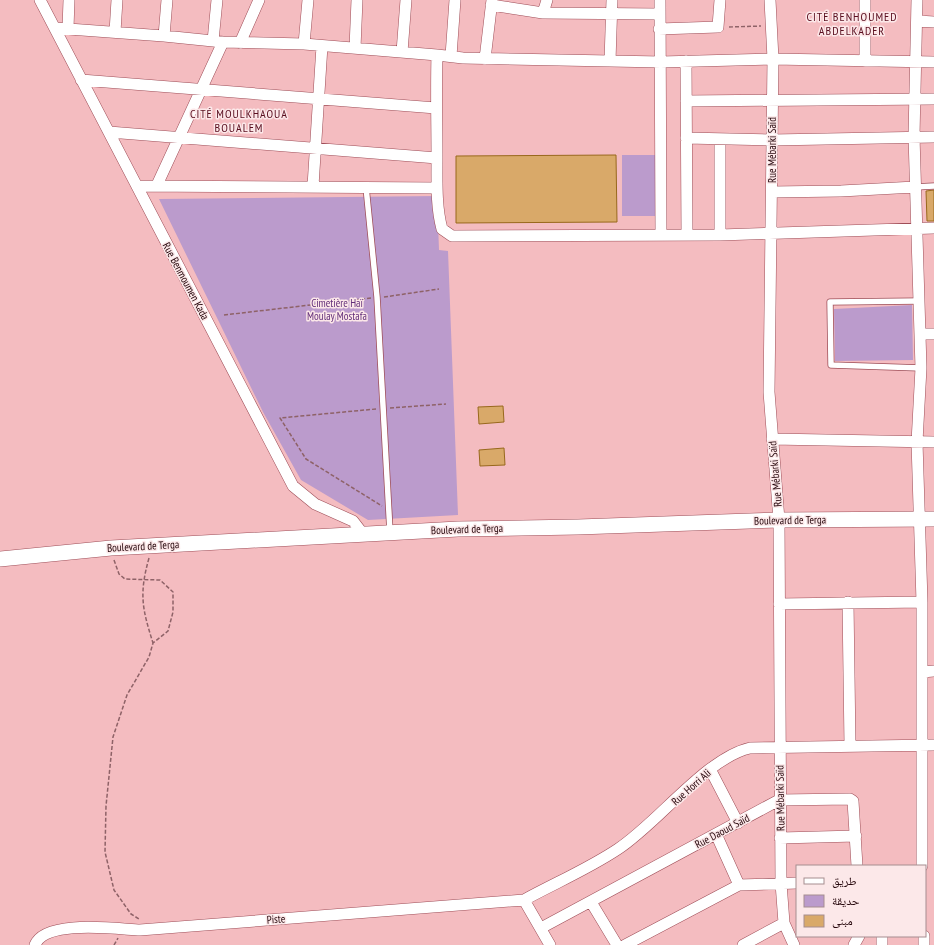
<svg xmlns="http://www.w3.org/2000/svg" width="934" height="945" viewBox="0 0 934 945" font-family="'PT Sans Narrow','Noto Naskh Arabic',sans-serif">
	<style>
		.green { fill: #bb9bcc }
		.building { fill: #d9a969; stroke: #98681c }
		.lines { fill: none; stroke-linecap: round; stroke-linejoin: round }
		.service-casing { stroke: #9e4d57; stroke-width: 7 }
		.minor-casing { stroke: #9e4d57; stroke-width: 12 }
		.secondary-casing { stroke: #9e4d57; stroke-width: 16 }
		.path { stroke: #8e6267; stroke-width: 1.5; stroke-dasharray: 4 2; stroke-linecap: butt }
		.service { stroke: #fff; stroke-width: 5.5 }
		.minor { stroke: #fff; stroke-width: 11 }
		.secondary { stroke: #fff; stroke-width: 15 }
		.labels { text-anchor: middle; stroke-width: 3; stroke-linejoin: round; paint-order: stroke }
		.street-label { font-size: 11px; fill: #24050a; stroke: #fce8e9 }
		.park-label { font-size: 11px; fill: #622e79; stroke: #fce8e9 }
		.neighbourhood-label { font-size: 12px; letter-spacing: 1px; fill: #5a0e1f; stroke: #fce8e9 }
	</style>
	<rect width="100%" height="100%" fill="#f4bcc0"/>
	<!-- green -->
	<path class="green" d="M622,155h43v61h-43z
		M437,196l2,54 9,1 10,264 -90,5 -67,-40 -38,-68 -104,-213z
		M912,305l1,55 -78,1 -1,-52z"/>
	<!-- building -->
	<path class="building" d="M616,155l1,67 -161,1v-67z
		M934,190v31h-7l-1,-30z
		M503,406l1,16 -25,2 -1,-17z
		M504,448l1,17 -25,1 -1,-16z"/>
	<g class="lines">
		<defs>
			<path id="service" d="M366,187l11,110 13,235
				M915,187l19,-1
				M919,301l-89,1 1,63 90,3"/>
			<path id="minor" d="M40,0l253,486 22,18 38,17 10,13
				M660,0l1,235
				M770,0l3,59 -4,333 10,128 2,363 3,40 10,22
				M917,0l-3,136 7,232 -4,74 5,160v264
				M491,5l52,8 116,1
				M543,13l4,-13
				M918,21l16,1
				M55,28l109,8 59,6 81,2 133,11
				M68,28l1,-28
				M659,29l59,-2 2,-27
				M115,32l2,-32
				M164,36l3,-36
				M213,41l4,-41
				M240,43l19,-43
				M304,44l4,-44
				M355,48l2,-48
				M402,52l4,-52
				M451,56l4,-56
				M485,59l7,-59
				M610,61l2,-61
				M686,61l1,174
				M865,61v-61
				M934,62l-161,-3 -112,3 -198,-4 -26,-3c-1,35 0,70 0,104 0,23 -1,48 5,70l10,7 268,-1 214,-7
				M81,80l355,28
				M686,101l248,-2
				M109,132l328,26
				M686,138l86,2 162,-3
				M720,139v96
				M157,185l66,-143
				M138,186l299,2
				M313,186l9,-140
				M772,192l69,-1 74,-4
				M920,334h14
				M772,439l162,3
				M848,602l2,144
				M779,604l143,-2
				M922,672l12,-1
				M710,769l28,54
				M716,834l23,51
				M780,838l76,-2
				M591,902l26,43
				M541,928l238,-128 71,-1 3,2 4,65
				M882,936v9
				M924,936v9
				M35,945c10,-26 82,-16 105,-15l384,-30
				M550,945l-26,-45c31,-17 64,-31 94,-51 40,-26 88,-91 132,-101l184,-3
				M625,945l114,-60 58,-2
				M743,945l41,-22
				M854,945l5,-9"/>
			<path id="secondary" d="M0,559l111,-11 347,-19 120,-2 201,-7 155,-1"/>
		</defs>
		<!-- service casing -->
		<use href="#service" class="service-casing"/>
		<!-- minor casing -->
		<use href="#minor" class="minor-casing"/>
		<!-- secondary casing -->
		<use href="#secondary" class="secondary-casing"/>
		<!-- path -->
		<path class="path" d="M729,27l32,-1
			M384,297l55,-8
			M224,315l147,-17
			M390,408l56,-4
			M376,409l-96,9 26,41 76,47
			M149,558c-10,36 -7,50 4,85
			M114,560l5,14 6,5 35,1 13,12v20l-5,19 -15,12 -4,14 -22,38 -14,42 -7,69 -1,46 9,38 17,24 8,5
			M114,945l4,-7"/>
		<!-- service -->
		<use href="#service" class="service"/>
		<!-- minor -->
		<use href="#minor" class="minor"/>
		<!-- secondary -->
		<use href="#secondary" class="secondary"/>
	</g>
	<g class="labels">
		<!-- street labels -->
		<g class="street-label">
			<text transform="translate(772 150) rotate(-90)" y="4">Rue Mébarki Saïd</text>
			<text transform="translate(186 281) rotate(62)" y="4">Rue Benmoumen Kada</text>
			<text transform="translate(775 474) rotate(-95)" y="4">Rue Mébarki Saïd</text>
			<text transform="translate(790 520) rotate(-1)" y="4">Boulevard de Terga</text>
			<text transform="translate(467 529) rotate(-2)" y="4">Boulevard de Terga</text>
			<text transform="translate(143 546) rotate(-3)" y="4">Boulevard de Terga</text>
			<text transform="translate(691 787) rotate(-42)" y="4">Rue Horri Ali</text>
			<text transform="translate(780 798) rotate(-91)" y="4">Rue Mébarki Saïd</text>
			<text transform="translate(722 831) rotate(-28)" y="4">Rue Daoud Saïd</text>
			<text transform="translate(276 919) rotate(-4)" y="4">Piste</text>
		</g>
		<!-- park labels -->
		<g class="park-label">
			<text x="337" y="307">Cimetière Haï<tspan x="337" dy="13">Moulay Mostafa</tspan></text>
		</g>
		<!-- neighbourhood labels -->
		<g class="neighbourhood-label">
			<text x="852" y="21">CITÉ BENHOUMED<tspan x="852" dy="14">ABDELKADER</tspan></text>
			<text x="239" y="118">CITÉ MOULKHAOUA<tspan x="239" dy="14">BOUALEM</tspan></text>
		</g>
	</g>
	<!-- legend -->
	<rect x="796" y="865" width="130" height="72" fill="#fce8e9" stroke="#a68d90"/>
	<rect x="804" y="878" width="20" height="6" fill="#ffffff" stroke="#a68d90"/>
	<text x="832" y="885" font-size="12" fill="#24050a">طريق</text>
	<rect x="804" y="895" width="20" height="12" fill="#bb9bcc" stroke="#a68d90"/>
	<text x="832" y="905" font-size="12" fill="#24050a">حديقة</text>
	<rect x="804" y="915" width="20" height="12" fill="#d9a969" stroke="#a68d90"/>
	<text x="832" y="925" font-size="12" fill="#24050a">مبنى</text>
</svg>
